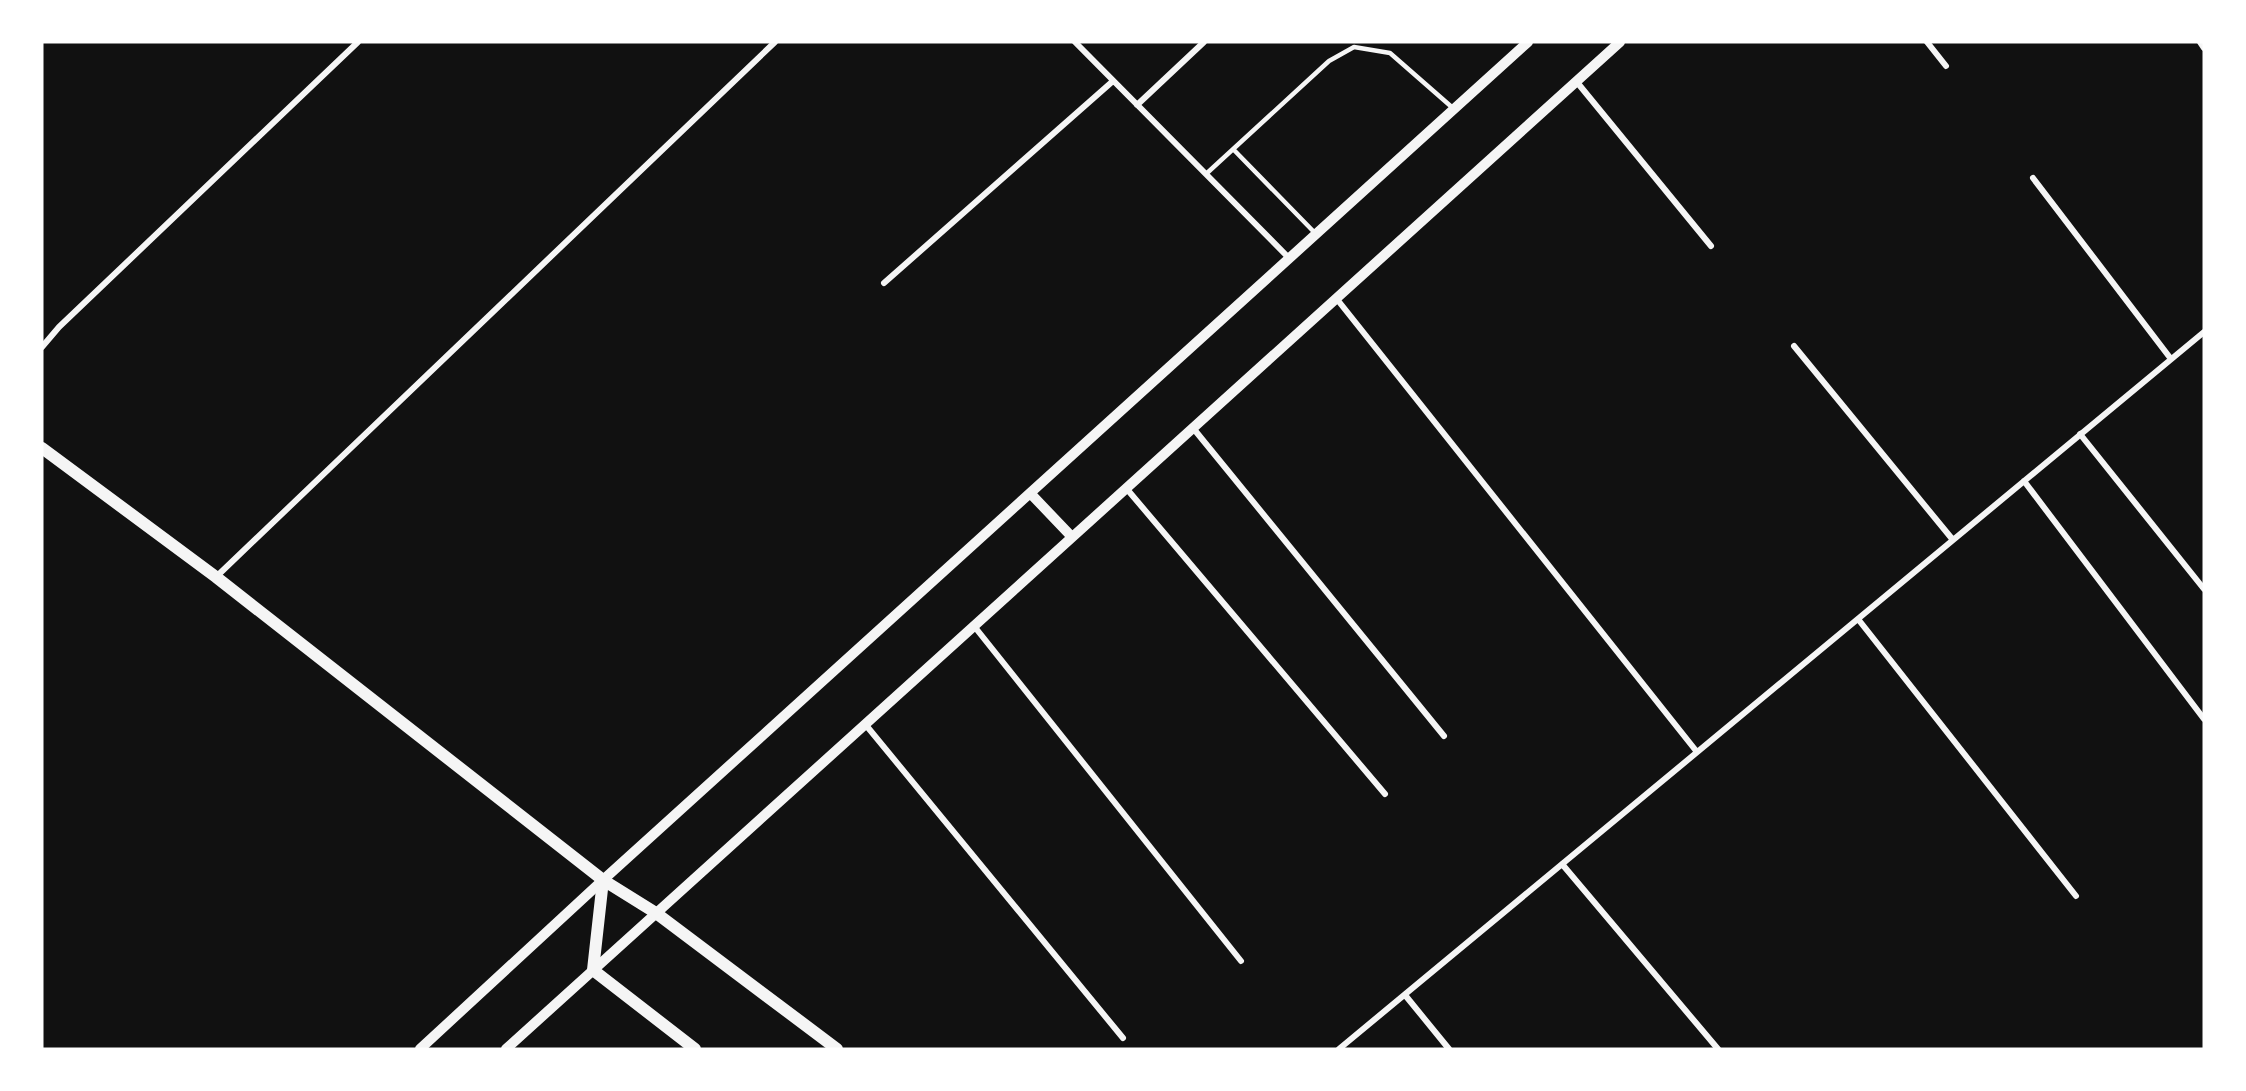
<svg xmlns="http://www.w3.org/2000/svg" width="2246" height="1091" viewBox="0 0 2246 1091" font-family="Merriweather,serif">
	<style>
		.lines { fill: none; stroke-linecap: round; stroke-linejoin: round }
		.service { stroke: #f5f5f5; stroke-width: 4.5 }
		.minor { stroke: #f5f5f5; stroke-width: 6 }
		.tertiary { stroke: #f5f5f5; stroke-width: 10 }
		.secondary { stroke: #f5f5f5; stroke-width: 12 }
	</style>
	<rect width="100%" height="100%" fill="#111"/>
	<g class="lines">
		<!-- service -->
		<path class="service" d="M1233,149l82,84
			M1206,174l123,-113 25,-14 36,6 64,56"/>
		<!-- minor -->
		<path class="minor" d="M1075,42l214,216
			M1927,42l19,24
			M2200,42l4,6
			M1576,81l135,165
			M1137,105l67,-63
			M2033,178l138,181
			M884,283l229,-202
			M1336,298l361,454
			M1794,346l159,194
			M42,347l17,-20 299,-285
			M1193,428l251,308
			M2080,434l124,155
			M2024,481l180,238
			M1126,488l259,306
			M216,577l559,-535
			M1858,619l218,277
			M974,626l267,335
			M865,724l258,314
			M1562,864l156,185
			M1405,995l44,54
			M1339,1049l865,-717"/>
		<!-- tertiary -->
		<path class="tertiary" d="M1030,493l42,44
			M420,1049l183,-169 925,-838
			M506,1049l1114,-1007"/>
		<!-- secondary -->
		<path class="secondary" d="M42,448l174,129 387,303 53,33 181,136
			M603,880l-10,90 102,79"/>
	</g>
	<!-- border -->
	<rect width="2246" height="1091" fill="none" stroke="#ffffff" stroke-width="87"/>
</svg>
